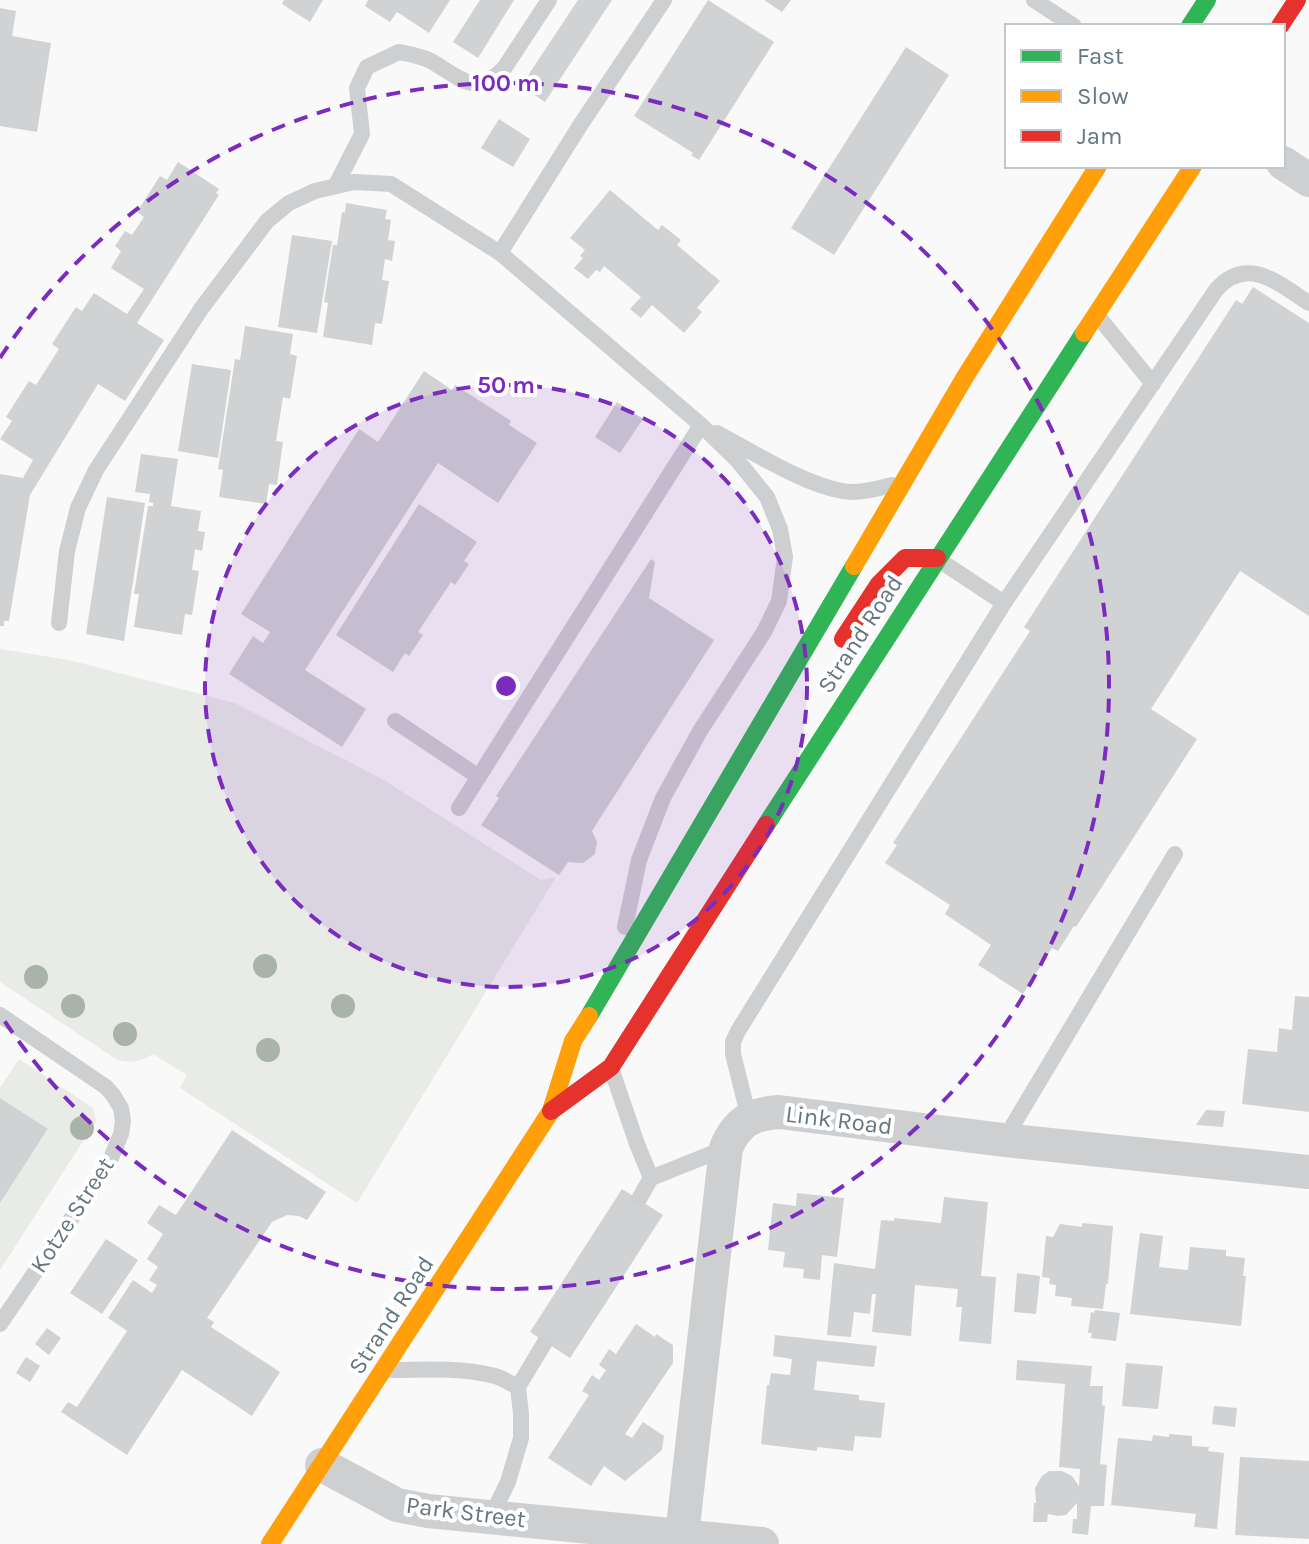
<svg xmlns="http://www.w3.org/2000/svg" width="1309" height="1544" viewBox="0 0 1309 1544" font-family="Karla,sans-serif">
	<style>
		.green { fill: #e8ebe6 }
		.building { fill: #d0d2d3 }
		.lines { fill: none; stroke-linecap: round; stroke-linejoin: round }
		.lane { stroke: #cecfd0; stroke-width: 16 }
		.street { stroke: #cecfd0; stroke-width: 34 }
		.fast { stroke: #30b455; stroke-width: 18 }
		.slow { stroke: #ff9f0a; stroke-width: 18 }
		.jam { stroke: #e5322d; stroke-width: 18 }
		.tree { fill: #a9b3a7 }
		.ring { fill: none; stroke: #7b2cbf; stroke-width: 4; stroke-dasharray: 14 10 }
		.labels { text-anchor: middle; stroke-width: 8; stroke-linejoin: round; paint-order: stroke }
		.street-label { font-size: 24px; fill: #657683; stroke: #fff }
		.centre { fill: #7b2cbf; stroke: #fff; stroke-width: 4 }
		.ring-label { font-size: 24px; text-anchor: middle; font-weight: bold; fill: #7b2cbf; stroke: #fff; stroke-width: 8; stroke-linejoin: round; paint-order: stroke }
	</style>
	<rect width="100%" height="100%" fill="#f9f9f9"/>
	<!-- green -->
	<path class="green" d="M0,649l69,11 166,43 149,77 157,100 15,-3 -199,326 -177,-115 7,-13 -34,-21c-13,8 -22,10 -37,5l-116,-77z
		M19,1059l74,49 3,13 -96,149v-67l48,-73 -48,-32v-10z"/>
	<!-- building -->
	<path class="building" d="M284,0h39l-13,22 -28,-18z
		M368,0h82l-21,33 -32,-21 -7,10 -25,-16z
		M480,0h34l-36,58 -25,-16z
		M578,0h34l-67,102 -24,-16z
		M708,0l66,42 -75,118 -8,-5 2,-2 -59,-37z
		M764,0h27l-9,12z
		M0,8l16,3 -4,25 39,7 -14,89 -37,-6z
		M906,47l43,28 -115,180 -43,-27z
		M499,119l31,20 -17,28 -32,-19z
		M178,162l41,27 -3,4 3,2 -82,128 27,17 -39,61 -27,-17 -68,111 -21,126h-5v5h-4v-152l23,4 10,-18 -33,-21 12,-18 -6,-4 23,-36 7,4 23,-36 -7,-5 24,-37 6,4 12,-18 33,21 17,-25 -33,-21 10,-17 -6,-5 10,-15 7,4 12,-18 -7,-5 23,-36 7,4z
		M610,190l48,40 4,-5 19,15 -4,5 43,36 -23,27 5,4 -18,21 -32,-28 -11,13 -11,-9 11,-12 -37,-31 -4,6 -4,-2 -8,9 -14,-11 9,-10 -3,-2 5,-6 -15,-12z
		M346,203l41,7 -2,9 6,1 -3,20 7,1 -3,20 -7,-2 -3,21 7,1 -7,43 -7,-1 -3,22 -49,-8 5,-34 -4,-1 9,-57h4l5,-33 3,1z
		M292,235l40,6 -15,92 -39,-6z
		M1253,287l56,36v293l-69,-45 -89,138 46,30 -121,188 -2,-1 -16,25 -6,-3 -29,46 -45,-29 13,-20 -46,-31 5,-9 -65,-42 12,-18 -4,-2 137,-212 -6,-4 212,-327 6,4z
		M245,326l48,8 -3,20 7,2 -7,43 -7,-2 -7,44 7,1 -6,43 -8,-1 -3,20 -47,-7 4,-27 -5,-1 17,-110 5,1z
		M192,364l39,6 -13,88 -40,-7z
		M424,371l28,19 3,-5 56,36 -2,4 28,18 -39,60 -60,-40 -133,207 61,39 -24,38 -113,-73 24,-38 10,7 7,-11 -29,-18 118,-185 19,13z
		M617,402l26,17 -23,34 -25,-16z
		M141,454l37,5 -7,47 30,5 -3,20 7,1 -3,19 -7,-2 -3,21 7,1 -7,44 -7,-1 -3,21 -48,-8 5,-33h-5l14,-88h5v-3l-4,-1 1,-8 -15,-2z
		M107,497l38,6 -21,138 -38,-7z
		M419,504l58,38 -13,19 5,3 -14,21 -4,-3 -33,50 5,3 -14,21 -4,-3 -12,19 -57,-37z
		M651,559l4,3 -6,36 65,42 -122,191 5,11 -2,12 -12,9 -15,-1 -9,13 -78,-50 18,-27 -3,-2z
		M1295,996l14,1v115l-67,-8 6,-55 29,3 2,-24 13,2z
		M0,1098l48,31 -48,74z
		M1206,1110l19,1 -2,16 -27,-2z
		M232,1130l94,62 -19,28 -8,-4 -12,-1 -15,7 -65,96 7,4 -3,5 69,45 -28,44 -70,-46 -55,85 -66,-43 7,-10 9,5 50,-76 -19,-13 25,-38 19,13 5,-8 -8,-5 9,-13 -11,-8 16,-25 -16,-11 12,-18 17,10z
		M622,1189l41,26 -93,143 -40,-26z
		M797,1193l47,5 -7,59 -15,-2 -2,25 -17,-2 1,-9 -21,-2 2,-15 -17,-2 5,-47 23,3z
		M944,1197l44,5 -7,74 15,1 -5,67 -32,-3 3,-34h-6l2,-18 -43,-4 -4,51 -39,-4 4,-38h-4l-2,20 -16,-2 -3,25 -24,-2 7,-72 41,6 6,-49 13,1v-3l47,5z
		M1082,1223l31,3 -5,58h-2l-3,25 -32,-3 1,-8 -17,-2 1,-11 -7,-1 1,-6 -8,-1 4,-41 7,1 7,-13 22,3z
		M1140,1233l23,3 -4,31 29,3 2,-23 36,3v6l19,2 -2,18h3l-5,50 -111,-12z
		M106,1239l32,21 -36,54 -32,-21z
		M1017,1273l23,3 -4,38 -22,-2z
		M1095,1310l25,3 -4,28 -25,-3 1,-5h-4l3,-21 3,1z
		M636,1324l19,13 1,-3 17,11v18l-48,71 7,4 11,-16 21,14 -2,14 -37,31 -21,-15 -13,20 -43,-28 41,-63 -7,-4 10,-16 7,5 7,-10 -7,-5 10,-16 7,5z
		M47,1328l14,10 -12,17 -14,-11z
		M775,1335l102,11 -3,21 -57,-6 -3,29 45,5v5l26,3 -4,35 -26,-2 -2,15 -36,-4v4l-56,-7 6,-59h2l2,-12 19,2 2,-16 -19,-3z
		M26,1357l14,9 -10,16 -14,-9z
		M1017,1360l75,6 -2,20h13l-1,19 3,1 -5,58 7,1 -3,41h-13l-3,29 -16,-2 1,-14h4v-16l-11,12 -8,1 -10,-2 -1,8h-14l1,-19h2l-1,-15 7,-12 7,-5h13l10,5 7,10 1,-17 -21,-2 6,-83 -49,-4z
		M1126,1363l37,3 -5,43 -36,-3z
		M1214,1406l23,2 -2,19 -23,-3z
		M1169,1434l23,2v10l17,1 -1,4 16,2 -7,76 -23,-2 2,-13 -85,-9 7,-67 34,3 1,-6 16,2z
		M1240,1457l69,4v78l-74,-4z"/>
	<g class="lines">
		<!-- lane -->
		<path class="lane" d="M1034,0l40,26
			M336,185l26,-51 -5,-46 10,-21 32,-15c10,2 23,4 32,9 28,16 45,38 74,6l44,-67
			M1097,315l56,69
			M717,433c36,19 86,51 125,58 17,3 34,-2 50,-6
			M939,560l65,43
			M59,623l8,-72 11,-43 18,-38 105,-161 66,-88 22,-18 26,-12 39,-9 37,2 109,69
			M395,721l84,56
			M459,808l242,-383
			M625,927l14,-67 24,-62 37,-67 64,-99 15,-31 6,-44 -5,-28 -13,-32 -30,-37 -36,-35 -201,-172 81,-129 83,-124
			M0,1015l106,72 7,8 8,13 2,13 -2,13 -12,29 -109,161
			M612,1071l25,73 14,34
			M749,1118l-16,-64v-12l5,-11 266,-428 212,-313c31,-36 63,-6 93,13
			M1004,1140l171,-286
			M639,1199l12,-21 75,-30
			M391,1370c34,0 70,-3 104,6 8,2 16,8 23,11
			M491,1517l17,-35 13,-44v-24l-3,-27 27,-45"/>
		<!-- street -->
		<path class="street" d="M1283,163l26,17
			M322,1465l75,40 31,6 334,33
			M682,1535l44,-387c11,-26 25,-34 53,-36l225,28 305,32"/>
		<!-- fast -->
		<path class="fast" d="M1190,26l17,-26
			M766,825l318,-492
			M589,1016l265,-450"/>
		<!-- slow -->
		<path class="slow" d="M1084,333l109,-167
			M854,566l111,-189 133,-211
			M270,1544l281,-433 22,-70 16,-25"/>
		<!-- jam -->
		<path class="jam" d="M1280,26l17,-26
			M843,639l36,-55 26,-26h32
			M551,1111l60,-44 155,-242"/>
	</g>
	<!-- trees -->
	<g class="tree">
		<circle cx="265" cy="966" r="12"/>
		<circle cx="36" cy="977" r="12"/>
		<circle cx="73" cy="1006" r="12"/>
		<circle cx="343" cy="1006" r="12"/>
		<circle cx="125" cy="1034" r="12"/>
		<circle cx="268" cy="1050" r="12"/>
		<circle cx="82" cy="1128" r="12"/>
	</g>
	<!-- distance rings -->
	<circle cx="506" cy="686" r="301" fill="#7b2cbf" fill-opacity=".12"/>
	<g class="ring">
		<circle cx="506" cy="686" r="301"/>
		<path d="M0 358A603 603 0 1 1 0 1014"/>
	</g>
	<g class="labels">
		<!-- street labels -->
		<g class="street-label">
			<text transform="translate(860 634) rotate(-57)" y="8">Strand Road</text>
			<text transform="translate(839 1120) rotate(7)" y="8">Link Road</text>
			<text transform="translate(72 1215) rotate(-57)" y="8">Kotze Street</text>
			<text transform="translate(391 1315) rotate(-57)" y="8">Strand Road</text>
			<text transform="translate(466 1512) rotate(7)" y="8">Park Street</text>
		</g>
	</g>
	<circle cx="506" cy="686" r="12" class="centre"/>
	<g class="ring-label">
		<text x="506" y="91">100 m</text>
		<text x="506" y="393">50 m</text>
	</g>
	<!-- legend -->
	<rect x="1005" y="24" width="280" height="144" fill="#ffffff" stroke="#c1c8cd" stroke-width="2"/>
	<rect x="1021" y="50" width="40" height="12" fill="#30b455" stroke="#c1c8cd" stroke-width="2"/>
	<text x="1077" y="64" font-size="24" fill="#657683">Fast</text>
	<rect x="1021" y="90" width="40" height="12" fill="#ff9f0a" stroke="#c1c8cd" stroke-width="2"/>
	<text x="1077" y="104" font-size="24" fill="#657683">Slow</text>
	<rect x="1021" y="130" width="40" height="12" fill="#e5322d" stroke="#c1c8cd" stroke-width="2"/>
	<text x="1077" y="144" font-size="24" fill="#657683">Jam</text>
</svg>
